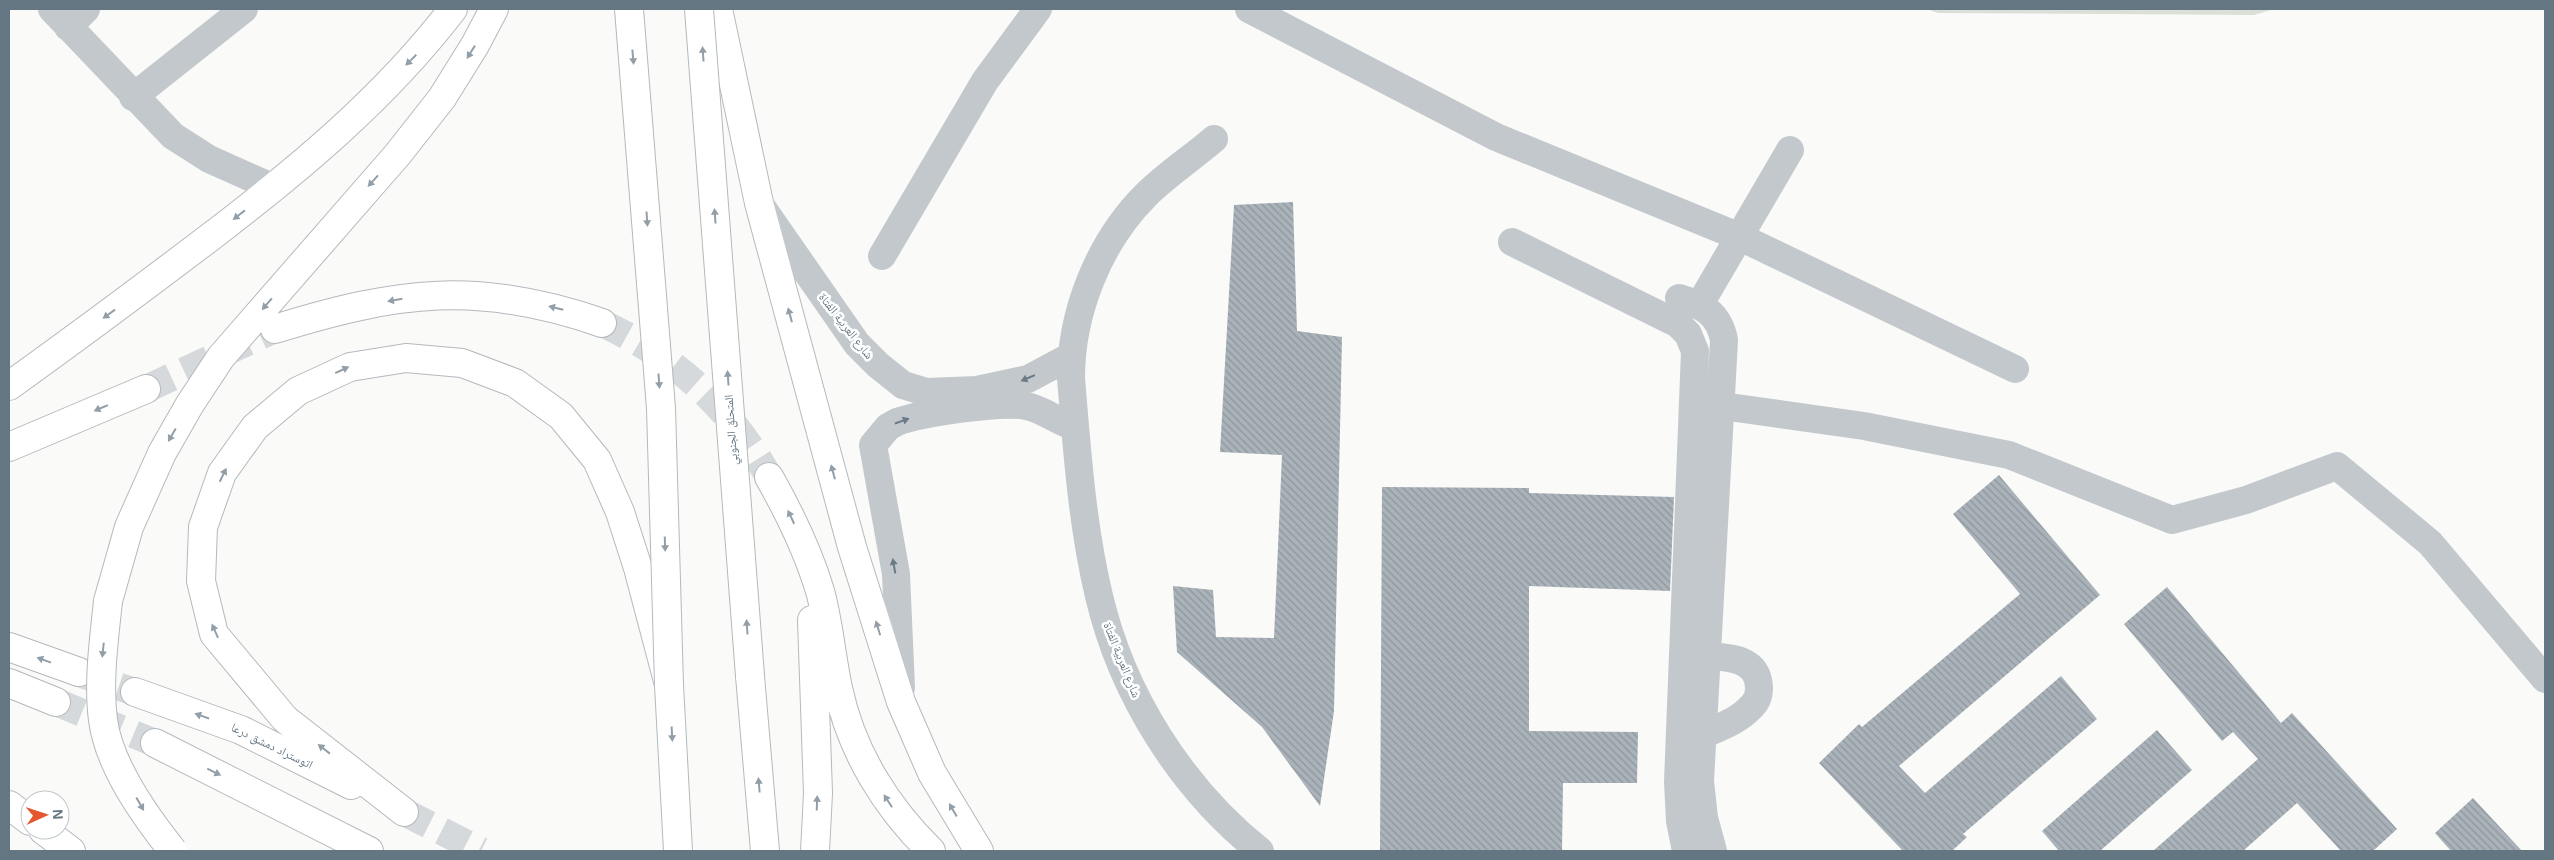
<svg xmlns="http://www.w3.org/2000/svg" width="2554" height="860" viewBox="0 0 2554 860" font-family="Helvetica,'Noto Naskh Arabic',sans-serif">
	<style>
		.green { fill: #dadfd7 }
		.building { fill: url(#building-back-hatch) }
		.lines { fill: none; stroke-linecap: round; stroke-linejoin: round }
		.highway-tunnel { stroke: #d5d9db; stroke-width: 28; stroke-dasharray: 28 14; stroke-linecap: butt }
		.highway-casing { stroke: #b4b9bd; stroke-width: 30 }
		.minor { stroke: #c3c8cc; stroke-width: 28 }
		.highway { stroke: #fff; stroke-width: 28 }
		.highway-bridge-casing { stroke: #b4b9bd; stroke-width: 30; stroke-linecap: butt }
		.highway-bridge { stroke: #fff; stroke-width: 28 }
		.oneway { fill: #939fa8 }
		.oneway2 { fill: #6a7a87 }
		.labels { text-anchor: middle; stroke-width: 5; stroke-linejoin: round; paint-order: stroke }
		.street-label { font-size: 12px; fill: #657683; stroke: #fff }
	</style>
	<defs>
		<pattern id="building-back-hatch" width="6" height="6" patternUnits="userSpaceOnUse" patternTransform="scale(1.25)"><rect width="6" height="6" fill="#aab3b9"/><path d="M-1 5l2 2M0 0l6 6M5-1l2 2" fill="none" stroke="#8e969c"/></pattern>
	</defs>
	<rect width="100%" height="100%" fill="#fafaf8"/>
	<!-- green -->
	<path class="green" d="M1927,9h347l-20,6 -316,-2z"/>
	<!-- building -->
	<path class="building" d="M1293,202l4,129 45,6 -8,374 -14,95 -58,-79 -85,-75 -4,-66 40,4 3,47 58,1 8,-183 -62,-3 14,-247z
		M1999,475l101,120 -201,171 26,27 136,-117 36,43 -134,115 4,3 -15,14h-49l-84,-88 40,-39 3,3 158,-133 -67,-80z
		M1382,487l147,1v5l145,4 -4,94 -141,-5v145l109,1 -1,51h-74l-1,68h-182z
		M2167,587l114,136 11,-10 105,116 -24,22h-32l-44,-48 -54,48h-90l105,-92 -25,-27 -11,9 -98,-117z
		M2157,730l35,40 -92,81h-41l-17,-20z
		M2473,798l49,53h-71l-16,-18z"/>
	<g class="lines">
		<!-- highway-tunnel -->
		<path class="highway-tunnel" d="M602,323c75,36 126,82 167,154
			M146,389l129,-60
			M79,673l56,19
			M56,702l99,41
			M404,812l77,39"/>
		<defs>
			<path id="highway" d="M718,9l41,194 93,344 49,155 31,71 47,78
				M275,329c122,-38 204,-49 327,-6
				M9,386c67,-48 134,-98 200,-148 89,-68 176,-140 244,-229
				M9,447l137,-58
				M769,477c21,37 39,74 51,114 9,32 11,65 18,97 13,63 48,119 93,163
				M108,601l21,-74 33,-74 28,-49 31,-47 177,-203 44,-56 33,-53 19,-36
				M812,620l6,173 -3,58
				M9,647l70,25
				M750,676l15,175
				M9,683l47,19
				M135,692l106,38 110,55
				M155,743l214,108
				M9,805l21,16
				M404,812l-119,-93 -71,-85 -13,-53 2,-54 19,-54 33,-46 43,-36 52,-24 56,-9 56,5 53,20 46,33 36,44 23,52 18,56 31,117 9,166
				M43,830l28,21"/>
		</defs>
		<!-- highway casing -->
		<use href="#highway" class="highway-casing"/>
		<!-- minor -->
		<path class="minor" d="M52,9l121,127 36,23 65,29
			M1249,9l247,128 244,100 275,132
			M68,27l18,-18
			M133,97l111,-88
			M1214,139c-22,19 -48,36 -68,56 -47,47 -75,117 -75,183 6,72 11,147 28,218 23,98 82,192 161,255
			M761,206l96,138 21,21 25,20 23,7 51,-2 51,-11 43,-23
			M1512,242l166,82 10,10 7,17 -17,431 2,39 6,30
			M882,256l103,-175 53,-72
			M1679,298c23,7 40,15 45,42l-24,441 4,37 9,33
			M1700,304l90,-154
			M1722,406l142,20 145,29 163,65 74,-20 91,-34 93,77 115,136
			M901,688l-5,-114 -23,-129 15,-18 9,-5c25,-9 104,-21 129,-16 17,3 32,16 49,21
			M1703,735c15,-7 35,-14 47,-27 6,-5 9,-12 9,-20 -1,-30 -30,-31 -53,-32"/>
		<!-- highway -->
		<use href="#highway" class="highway"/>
		<defs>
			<path id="highway-bridge" d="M629,9l32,399 8,277
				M699,9l51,667
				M108,601c-4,39 -10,80 -5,119 6,46 42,96 70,131"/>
		</defs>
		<!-- highway-bridge casing -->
		<use href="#highway-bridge" class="highway-bridge-casing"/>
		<!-- highway-bridge -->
		<use href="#highway-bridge" class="highway-bridge"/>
	</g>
	<!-- one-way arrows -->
	<defs><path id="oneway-solid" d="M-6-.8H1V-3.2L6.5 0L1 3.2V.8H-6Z" transform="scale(1.25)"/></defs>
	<g class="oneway">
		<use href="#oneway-solid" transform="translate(471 52) rotate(122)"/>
		<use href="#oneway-solid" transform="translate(703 54) rotate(-94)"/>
		<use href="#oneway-solid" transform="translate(633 57) rotate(85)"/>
		<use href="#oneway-solid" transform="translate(411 60) rotate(135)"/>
		<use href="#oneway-solid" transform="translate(373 181) rotate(132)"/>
		<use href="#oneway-solid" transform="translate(239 215) rotate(142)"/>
		<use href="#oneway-solid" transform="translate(715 216) rotate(-94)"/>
		<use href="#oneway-solid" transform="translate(647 219) rotate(86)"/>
		<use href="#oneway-solid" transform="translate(395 300) rotate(170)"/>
		<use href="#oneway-solid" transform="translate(267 304) rotate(131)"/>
		<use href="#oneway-solid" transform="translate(556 308) rotate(-166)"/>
		<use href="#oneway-solid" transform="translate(109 314) rotate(144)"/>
		<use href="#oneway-solid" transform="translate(790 315) rotate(-105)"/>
		<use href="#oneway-solid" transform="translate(342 370) rotate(-25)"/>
		<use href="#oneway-solid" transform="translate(728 378) rotate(-94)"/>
		<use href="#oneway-solid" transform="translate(659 381) rotate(86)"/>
		<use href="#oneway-solid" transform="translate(101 408) rotate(157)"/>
		<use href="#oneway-solid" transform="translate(172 435) rotate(120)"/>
		<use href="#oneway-solid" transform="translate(833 472) rotate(-105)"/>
		<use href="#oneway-solid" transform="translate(223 475) rotate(-64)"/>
		<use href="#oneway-solid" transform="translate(791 517) rotate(-115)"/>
		<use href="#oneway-solid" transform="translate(665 544) rotate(88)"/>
		<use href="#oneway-solid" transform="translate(747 627) rotate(-94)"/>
		<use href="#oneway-solid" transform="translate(878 628) rotate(-107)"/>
		<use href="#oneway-solid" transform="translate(215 631) rotate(-114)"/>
		<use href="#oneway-solid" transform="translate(103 650) rotate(96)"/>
		<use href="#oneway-solid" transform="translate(44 660) rotate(-160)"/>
		<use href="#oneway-solid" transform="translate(202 716) rotate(-161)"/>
		<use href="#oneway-solid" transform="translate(672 734) rotate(87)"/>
		<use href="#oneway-solid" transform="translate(324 749) rotate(-142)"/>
		<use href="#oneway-solid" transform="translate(214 772) rotate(26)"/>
		<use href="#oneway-solid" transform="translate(759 785) rotate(-95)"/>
		<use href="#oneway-solid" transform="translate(888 801) rotate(-123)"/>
		<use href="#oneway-solid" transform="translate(817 803) rotate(-88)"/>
		<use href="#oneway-solid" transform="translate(140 804) rotate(60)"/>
		<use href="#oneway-solid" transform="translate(953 810) rotate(-120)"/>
	</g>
	<g class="oneway2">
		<use href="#oneway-solid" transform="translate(1028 378) rotate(157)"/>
		<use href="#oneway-solid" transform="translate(902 421) rotate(-19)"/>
		<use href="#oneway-solid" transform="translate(894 566) rotate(-100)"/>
	</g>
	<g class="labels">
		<!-- street labels -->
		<g class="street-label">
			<text transform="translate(846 326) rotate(52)" y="4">شارع العربية الفتاة</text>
			<text transform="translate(731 430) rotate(-94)" y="4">المتحلق الجنوبي</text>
			<text transform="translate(1122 660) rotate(68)" y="4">شارع العربية الفتاة</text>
			<text transform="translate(272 746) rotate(26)" y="4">اتوستراد دمشق درعا</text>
		</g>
	</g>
	<!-- border -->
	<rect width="2554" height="860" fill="none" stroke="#657683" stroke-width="20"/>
	<!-- north arrow -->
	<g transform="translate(45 815) rotate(87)"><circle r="24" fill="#ffffff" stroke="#c1c8cd"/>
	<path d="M0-4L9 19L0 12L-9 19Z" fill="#e4572e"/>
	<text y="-8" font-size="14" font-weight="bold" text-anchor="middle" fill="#657683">N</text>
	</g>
</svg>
